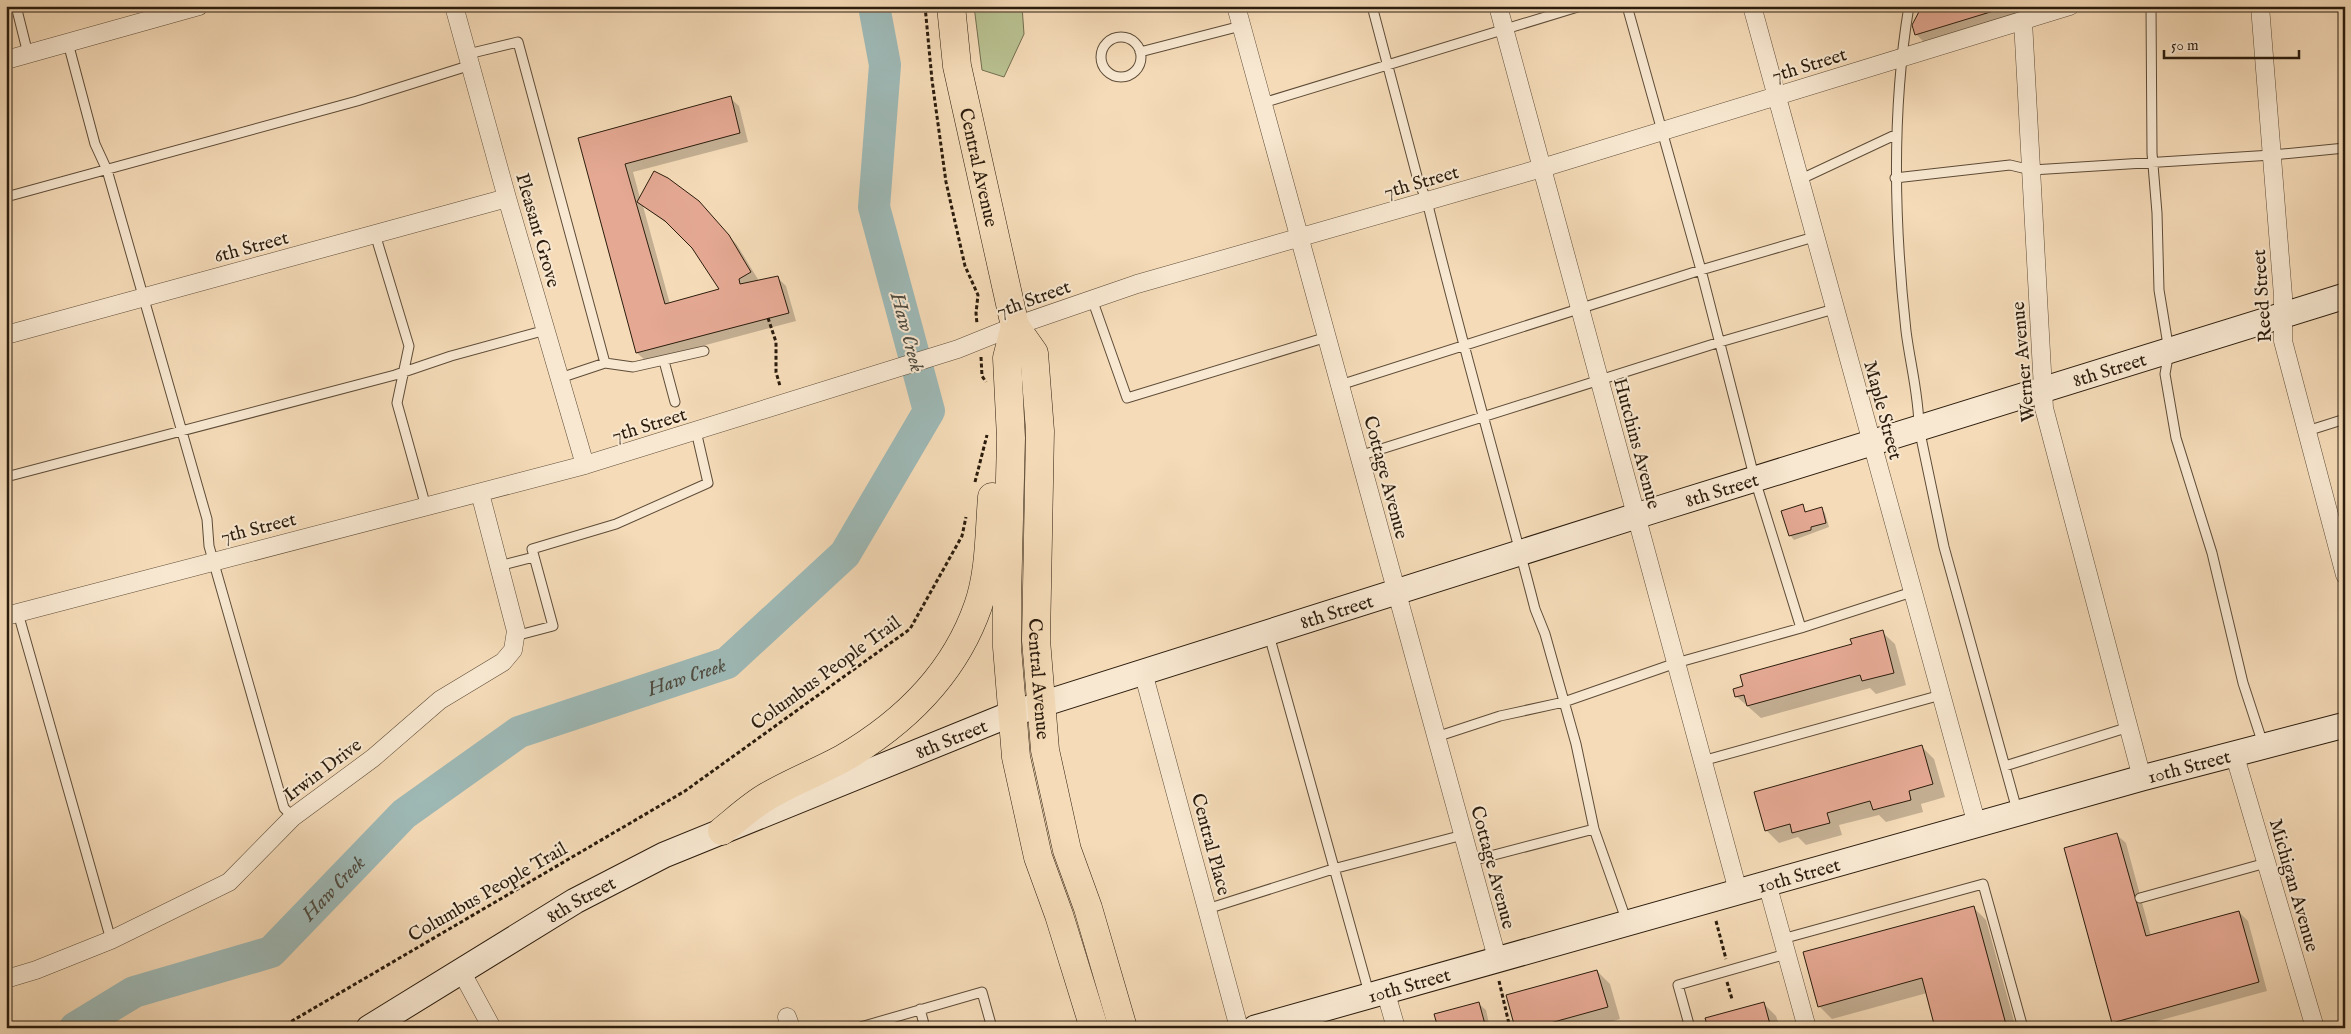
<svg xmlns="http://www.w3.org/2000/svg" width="2351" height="1034" viewBox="0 0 2351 1034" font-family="'IM FELL English',serif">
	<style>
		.green { fill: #b9c191; stroke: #726e4f }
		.shadow { fill: #0003; fill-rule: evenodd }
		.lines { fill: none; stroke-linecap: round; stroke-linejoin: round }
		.river { stroke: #9eb9b6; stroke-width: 32 }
		.building { fill: #e5a993; stroke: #2b1c0d }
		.lane-casing { stroke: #5e4c38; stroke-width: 11 }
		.street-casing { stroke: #5e4c38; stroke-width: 19 }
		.secondary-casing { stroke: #2b1c0d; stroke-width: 27 }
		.primary-casing { stroke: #2b1c0d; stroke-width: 29 }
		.path { stroke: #2b1c0d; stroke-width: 3; stroke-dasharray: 4 2.5; stroke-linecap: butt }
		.lane { stroke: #f8e8d1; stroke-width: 9 }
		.street { stroke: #f8e8d1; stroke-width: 18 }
		.secondary { stroke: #f8e8d1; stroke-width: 25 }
		.primary { stroke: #f5dbb8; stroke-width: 28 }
		.labels { text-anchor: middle; stroke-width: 4; stroke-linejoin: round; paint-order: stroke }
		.street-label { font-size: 19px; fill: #2b1c0d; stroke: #f8e8d1 }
		.water-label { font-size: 20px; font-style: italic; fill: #4e4b40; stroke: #f8e8d1 }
	</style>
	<rect width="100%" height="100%" fill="#f5dbb8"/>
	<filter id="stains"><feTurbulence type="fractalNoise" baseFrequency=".004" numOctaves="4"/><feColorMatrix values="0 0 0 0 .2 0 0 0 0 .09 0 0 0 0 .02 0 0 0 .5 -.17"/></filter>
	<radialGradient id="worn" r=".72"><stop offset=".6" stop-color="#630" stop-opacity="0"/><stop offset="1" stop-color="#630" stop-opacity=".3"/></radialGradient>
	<!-- green -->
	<path class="green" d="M974,6h48l2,28 -20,43 -22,-7z"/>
	<!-- shadow -->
	<path class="shadow" d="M1923,6h123l-121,37 -9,-9z
		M730,98l9,8 9,36 -115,30 7,26 67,13 30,34 22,36 18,-4 9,9 10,35 -150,40 -9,-8 -57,-214zM643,206l32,23 18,18 28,43 -51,14z
		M1802,506l5,7 14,-4 4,4 4,14 -35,13 -4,-5z
		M1882,632l13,12 11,41 -30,9 -6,-6 -109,30 -24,-21z
		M1921,746l13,13 11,38 -24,7 2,8 -37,10 -7,-7 -40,10 3,10 -36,10 -8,-8 -19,6 -13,-13z
		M2117,835l9,8 25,93 88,-24 9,9 19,70 -135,37h-14l-5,-6z
		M1973,907l13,13 30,108h-80l-9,-35 -95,26 -13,-13z
		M1597,971l13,13 10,35 -31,9h-72z
		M1763,1003l13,13 4,12h-71z
		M1479,1004l7,6 4,18h-51z"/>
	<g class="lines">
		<!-- river -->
		<path class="river" id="s1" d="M75,1028l59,-36 137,-40 133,-138 115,-82 208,-69 118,-109 84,-143 -55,-204 11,-142 -11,-59"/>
	</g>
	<!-- building -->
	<path class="building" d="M1922,6h88l-95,29 -3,-10z
		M731,96l9,37 -115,31 40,140 54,-15 -27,-41 -27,-27 -28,-19 17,-31 14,7 31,23 30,34 22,37 -12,7 1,5 38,-8 11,37 -153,40 -58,-215z
		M1803,504l2,8 17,-5 4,16 -15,4v3l-22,6 -8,-25z
		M1883,630l11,43 -32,8 -2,-6 -113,31 -3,-11 -9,2 -2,-8 10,-3 -3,-11 112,-31 -2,-5z
		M1922,745l11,39 -24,7 2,9 -38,10 -3,-9 -43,12 3,10 -38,10 -2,-9 -25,7 -11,-39z
		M2117,833l29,103 93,-25 20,71 -147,41 -48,-175z
		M1974,906l33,122h-72l-13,-50 -104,29 -15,-55z
		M1597,970l11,37 -76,21h-17l-9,-33z
		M1479,1002l7,26h-48l-4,-14z
		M1764,1002l7,26h-63l-3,-10z"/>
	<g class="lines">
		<defs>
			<path id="lane" d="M16,6l12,48
				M1372,6l46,174 9,21c33,137 73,272 108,408l10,25 31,110 18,85 33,93
				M1627,6l74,264 54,210 46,148
				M1909,6c-18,108 -15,217 -3,325 4,32 13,65 13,97l25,119 73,263
				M2151,6l1,147 5,60 2,77 10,61 -4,23 11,64 36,115 31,130 20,61
				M1101 57a20 20 0 1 1 40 0a20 20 0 1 1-40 0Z
				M68,43l27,101 12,26 100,349 2,27 75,262 9,9
				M1140,52l101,-26
				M468,54l50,-12 87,321
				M1263,103l318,-97
				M1895,178l115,-13 21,5 241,-15 73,-7
				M1799,180l98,-46
				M6,197l351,-96 114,-36
				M375,234l34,112 -12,57 29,104
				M1092,299l35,99 200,-61
				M664,361l11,41
				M560,378l45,-15 28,4 71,-16
				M1340,385l361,-115 113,-33
				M2307,431l38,-12
				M1359,456l361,-114 114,-33
				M6,477l389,-102 56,-19 95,-26
				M499,566l35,-9
				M18,613l93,327
				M1269,635l100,358
				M515,636l38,-10 -21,-77 84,-25 92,-41 -12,-52
				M1436,737l64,-21 64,-14 112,-39 125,-35 111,-36
				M1702,761l239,-66
				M2005,766l124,-39
				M1471,861l123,-32
				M2140,898l126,-35
				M1207,909l126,-40 130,-34
				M1782,939l201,-55 40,144
				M920,1009l5,19
				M857,1028l125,-36 10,36
				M1690,1028l-12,-43 108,-31"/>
			<path id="street" d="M454,6l53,192 78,267
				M1236,6l261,952
				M1498,6l240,885
				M1752,6l225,819
				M2260,6l23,290v45l62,234
				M2023,21l21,387 98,370
				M6,60l193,-54
				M6,335l501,-137
				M6,616l579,-151 373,-116 57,-23 122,-42 405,-116 528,-162
				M1143,672l96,356
				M2234,753l81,275
				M1767,883l40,145
				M461,971l31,57
				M6,979l30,-9 75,-30 118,-58 64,-65 80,-59 67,-58 63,-38 10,-12 3,-19 -36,-138
				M1385,990l11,38
				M787,1017l4,11"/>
			<g id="secondary">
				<path id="s2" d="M369,1028l206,-127 89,-46 347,-141 644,-204 690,-214"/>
				<path id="s3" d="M1255,1028l887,-250 203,-53"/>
			</g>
			<g id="primary">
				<path id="s4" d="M951,6l6,60 58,260 19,27 6,78 -4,209 9,110 22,100 21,58 35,120"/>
				<path d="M1015,326l-8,32 4,80 -4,162v47l9,110 22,100 21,58 35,113"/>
				<path d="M722,831c15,-12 30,-26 46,-35 24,-14 50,-24 74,-37 62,-36 112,-84 136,-153 12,-34 11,-73 14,-109"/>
			</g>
		</defs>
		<!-- lane casing -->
		<use href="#lane" class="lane-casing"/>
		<!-- street casing -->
		<use href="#street" class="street-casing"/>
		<!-- secondary casing -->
		<use href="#secondary" class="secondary-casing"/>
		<!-- primary casing -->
		<use href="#primary" class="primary-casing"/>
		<!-- path -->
		<path class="path" d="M925,6l7,74 14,102 19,84 13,29 -2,18 1,11
			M768,318l8,24v30l4,14
			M981,357l1,19 4,6
			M975,482l12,-47
			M1716,921l10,38
			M1499,981l11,47
			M1727,982l5,17
			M280,1028l405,-237 225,-162 52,-93 4,-19"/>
		<!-- lane -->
		<use href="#lane" class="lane"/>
		<!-- street -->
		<use href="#street" class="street"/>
		<!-- secondary -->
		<use href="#secondary" class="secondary"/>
		<!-- primary -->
		<use href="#primary" class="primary"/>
	</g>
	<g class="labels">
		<!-- street labels -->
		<g class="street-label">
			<text transform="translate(1809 64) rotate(-17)" y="7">7th Street</text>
			<text dy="7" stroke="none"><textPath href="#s4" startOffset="164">Central Avenue</textPath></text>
			<text transform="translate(1421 181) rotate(-16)" y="7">7th Street</text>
			<text transform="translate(539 230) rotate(74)" y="7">Pleasant Grove</text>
			<text transform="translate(251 246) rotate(-15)" y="7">6th Street</text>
			<text transform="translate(2261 296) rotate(-94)" y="7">Reed Street</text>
			<text transform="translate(1033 298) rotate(-20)" y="7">7th Street</text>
			<text transform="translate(2022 362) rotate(-95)" y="7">Werner Avenue</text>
			<text dy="7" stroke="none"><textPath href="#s2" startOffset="1868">8th Street</textPath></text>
			<text transform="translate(1884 410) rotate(75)" y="7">Maple Street</text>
			<text transform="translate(649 424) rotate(-17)" y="7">7th Street</text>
			<text transform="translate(1638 443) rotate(75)" y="7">Hutchins Avenue</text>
			<text transform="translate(1387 477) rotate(75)" y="7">Cottage Avenue</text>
			<text dy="7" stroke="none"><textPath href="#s2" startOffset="1462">8th Street</textPath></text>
			<text transform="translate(258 527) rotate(-14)" y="7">7th Street</text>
			<text dy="7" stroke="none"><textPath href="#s2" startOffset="1058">8th Street</textPath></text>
			<text transform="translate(825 672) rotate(-36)" y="7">Columbus People Trail</text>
			<text dy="7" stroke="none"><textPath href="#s4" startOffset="686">Central Avenue</textPath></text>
			<text dy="7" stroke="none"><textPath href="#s2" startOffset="652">8th Street</textPath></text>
			<text dy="7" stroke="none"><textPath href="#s3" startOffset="970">10th Street</textPath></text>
			<text transform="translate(322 769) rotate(-37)" y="7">Irwin Drive</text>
			<text transform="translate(1212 844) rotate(75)" y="7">Central Place</text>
			<text transform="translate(1494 867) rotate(75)" y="7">Cottage Avenue</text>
			<text dy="7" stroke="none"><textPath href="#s3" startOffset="565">10th Street</textPath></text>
			<text transform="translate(2295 885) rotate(74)" y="7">Michigan Avenue</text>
			<text transform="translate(487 891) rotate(-30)" y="7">Columbus People Trail</text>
			<text dy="7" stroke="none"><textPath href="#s2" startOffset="248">8th Street</textPath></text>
			<text dy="7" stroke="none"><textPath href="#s3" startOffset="160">10th Street</textPath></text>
		</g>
		<!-- water labels -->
		<g class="water-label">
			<text transform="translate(908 332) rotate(75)" y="7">Haw Creek</text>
			<text dy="7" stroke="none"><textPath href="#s1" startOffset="721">Haw Creek</textPath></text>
			<text dy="7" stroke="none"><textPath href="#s1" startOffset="301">Haw Creek</textPath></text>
		</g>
	</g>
	<!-- margin -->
	<rect width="2351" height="1034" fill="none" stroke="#f5dbb8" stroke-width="25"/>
	<rect x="8" y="8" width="2336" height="1019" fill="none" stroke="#2b1c0d" stroke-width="2.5"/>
	<rect x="12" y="12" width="2326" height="1009" fill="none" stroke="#2b1c0d"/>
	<!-- scale -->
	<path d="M2164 50v8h135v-8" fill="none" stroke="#2b1c0d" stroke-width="2.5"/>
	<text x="2171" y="50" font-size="15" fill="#2b1c0d" stroke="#f8e8d1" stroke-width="4" paint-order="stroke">50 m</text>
	<rect width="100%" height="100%" filter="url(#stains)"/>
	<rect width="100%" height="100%" fill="url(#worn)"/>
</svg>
